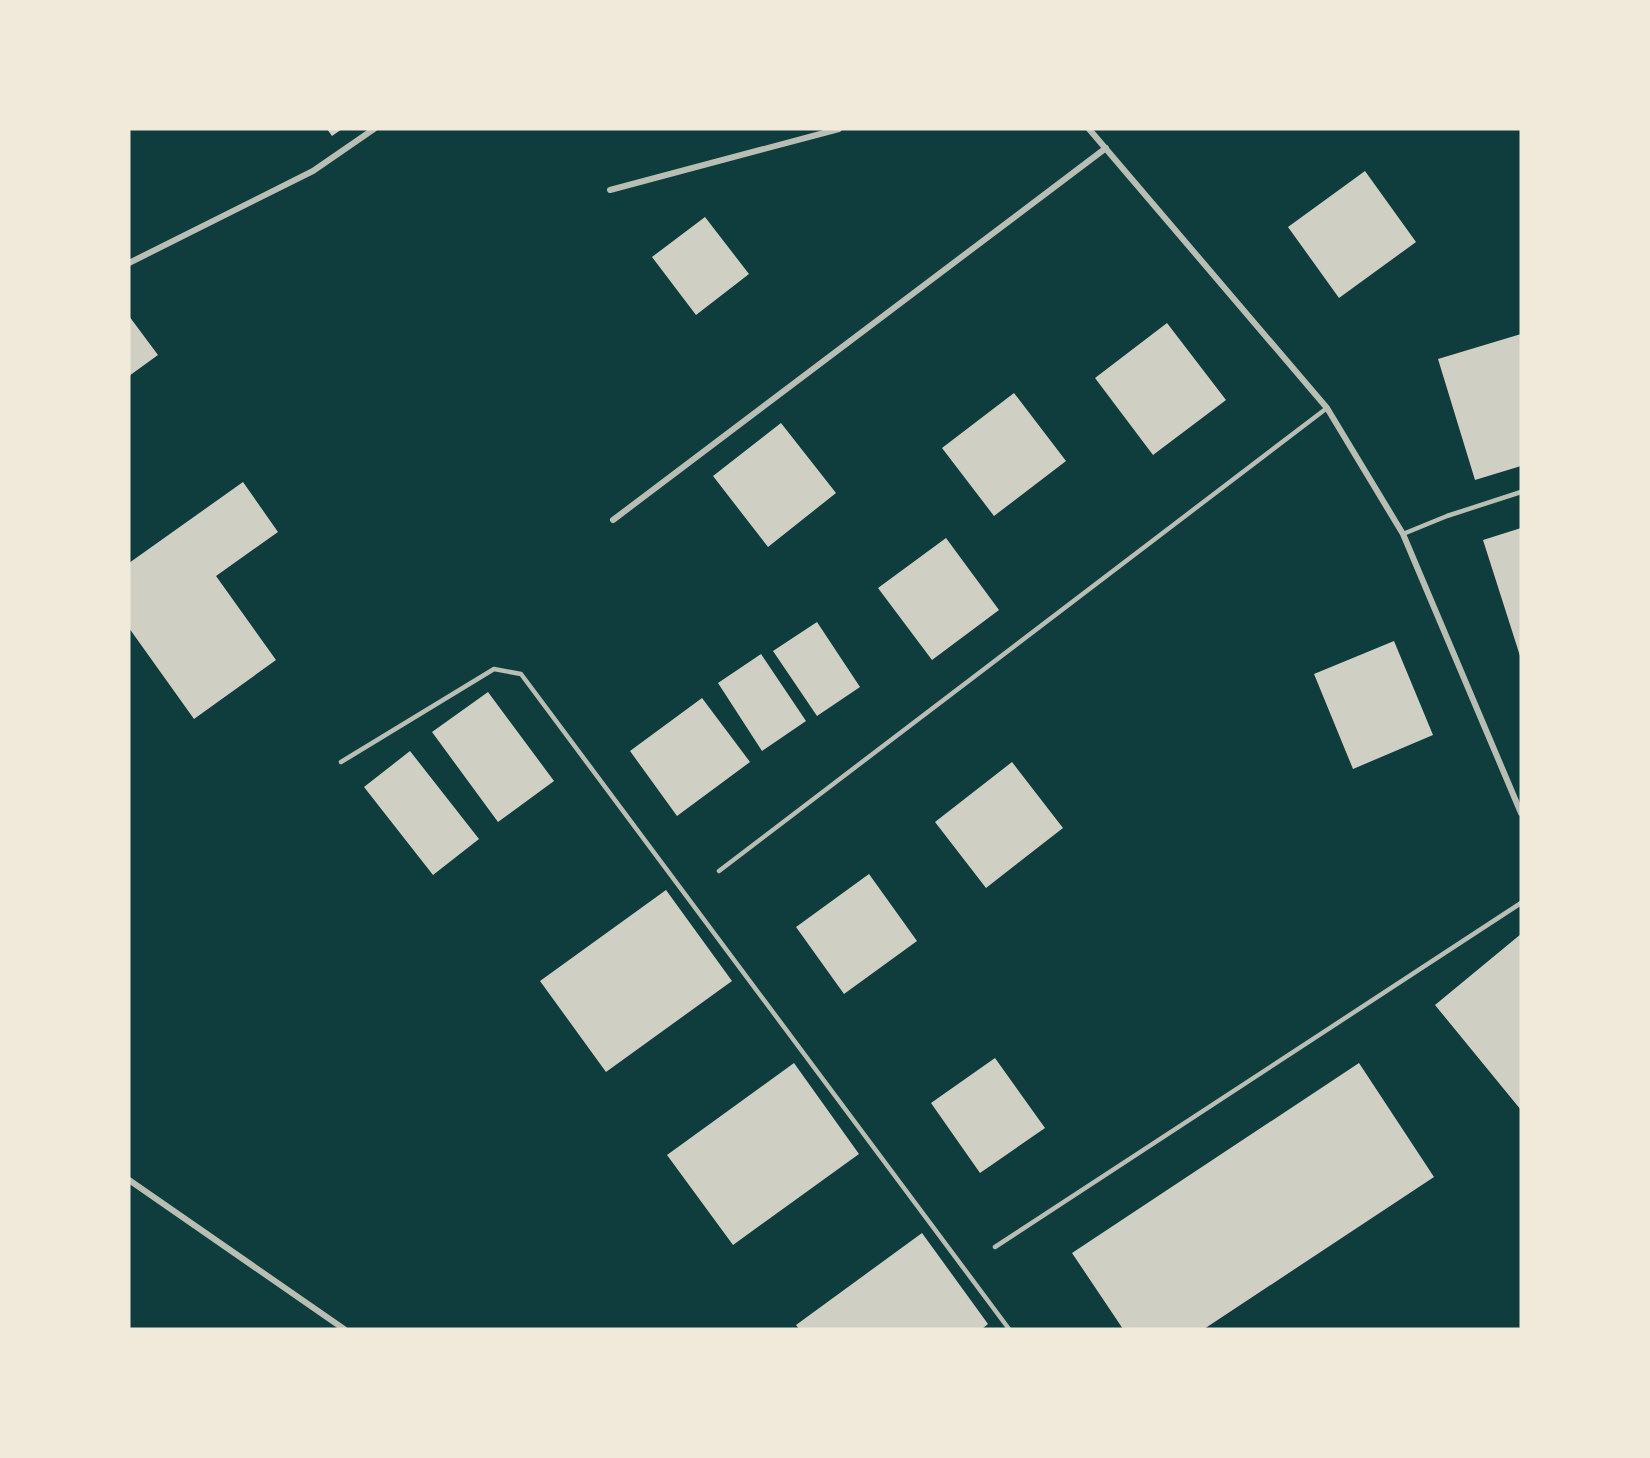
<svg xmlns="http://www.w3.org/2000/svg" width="1650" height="1458" viewBox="0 0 1650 1458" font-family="'Sofia Sans Condensed',sans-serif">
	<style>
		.building { fill: #cfcfc3 }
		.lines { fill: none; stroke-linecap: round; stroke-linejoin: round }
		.service { stroke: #b8beb3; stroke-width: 4.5 }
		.minor { stroke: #b8beb3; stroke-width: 6 }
	</style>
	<rect width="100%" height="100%" fill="#0f3d3e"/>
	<!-- building -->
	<path class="building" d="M327,129h15l-10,7z
		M1365,171l51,71 -77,56 -51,-71z
		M705,217l44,57 -53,41 -44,-58z
		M129,316l29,39 -29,21z
		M1167,323l59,77 -73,55 -58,-77z
		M1521,334v132l-46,14 -37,-121z
		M1014,393l52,68 -72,55 -52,-68z
		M781,423l55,70 -68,54 -55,-71z
		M243,482l35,50 -62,44 60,84 -82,59 -65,-91v-65z
		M1521,528v131l-38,-119z
		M946,538l53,72 -67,50 -54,-72z
		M817,622l43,65 -43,29 -44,-65z
		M1394,641l39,94 -80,34 -39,-95z
		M761,654l45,67 -44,30 -44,-68z
		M488,692l66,89 -56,41 -66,-90z
		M702,698l48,64 -73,54 -47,-65z
		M410,751l69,88 -46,36 -69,-88z
		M1012,762l51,66 -77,60 -51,-66z
		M869,874l48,67 -73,53 -48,-67z
		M666,890l66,91 -126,91 -66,-91z
		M1521,934v176l-86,-105z
		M995,1058l50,70 -65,45 -49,-70z
		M794,1063l65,91 -126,91 -66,-90z
		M1359,1063l75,114 -230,152h-81l-51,-76z
		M922,1233l66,91 -6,5h-183l-3,-4z"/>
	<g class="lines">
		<!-- service -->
		<path class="service" d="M1403,534l44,-18 74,-24
			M341,762l153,-93 27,5 488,655
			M719,871l608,-463
			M995,1247l526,-344"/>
		<!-- minor -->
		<path class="minor" d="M1089,129l238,279 76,126 118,279
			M610,190l229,-61
			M129,263l184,-92 61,-42
			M613,520l493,-372
			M129,1180l215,149"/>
	</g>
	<!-- border -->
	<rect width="1650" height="1458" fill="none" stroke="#f1e9da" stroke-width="261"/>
</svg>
